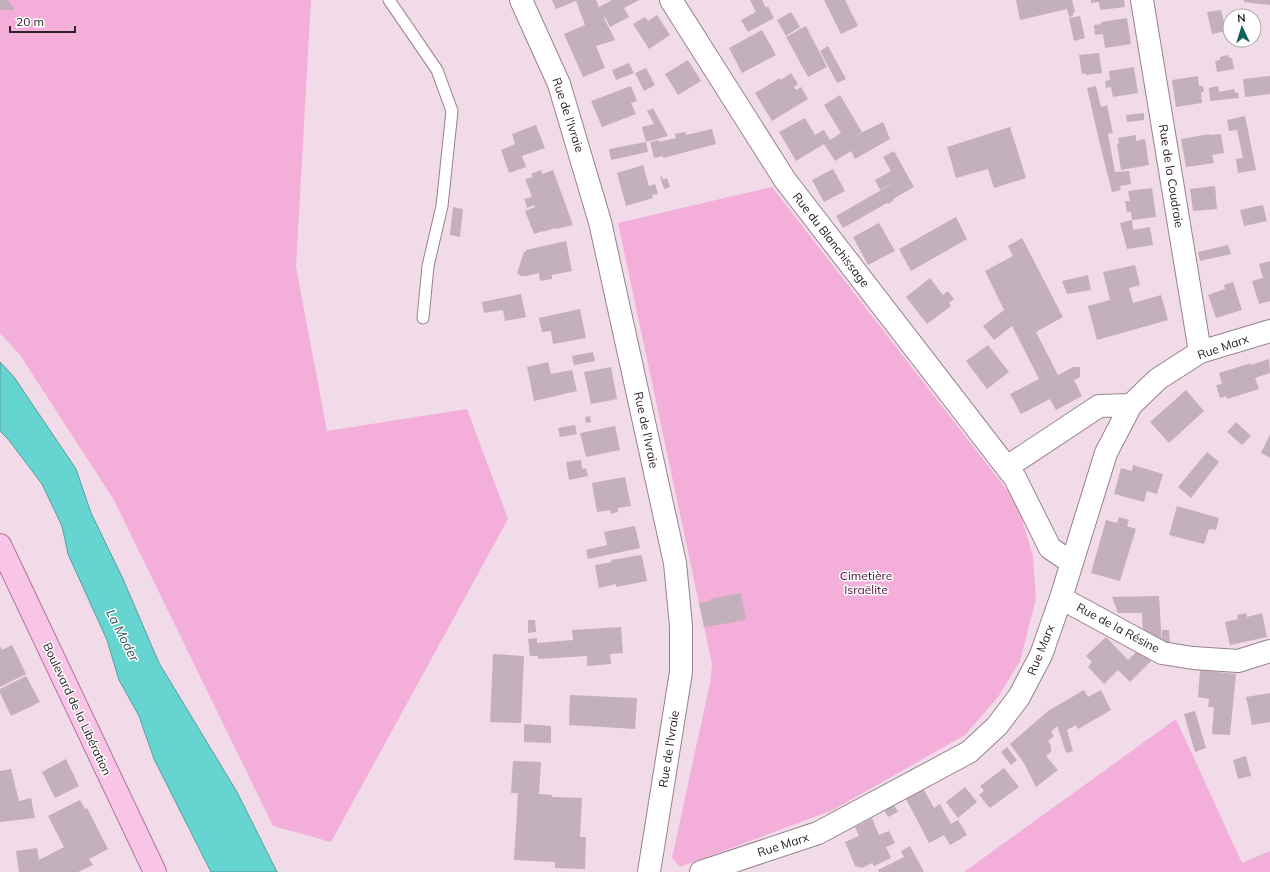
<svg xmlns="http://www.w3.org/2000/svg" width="1270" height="872" viewBox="0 0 1270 872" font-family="Mulish,sans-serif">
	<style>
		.green { fill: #f3aeda }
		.water { fill: #66d4d1; stroke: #549f9e }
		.building { fill: #c4afbc }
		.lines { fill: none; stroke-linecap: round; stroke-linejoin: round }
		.lane-casing { stroke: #96828e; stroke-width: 13 }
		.street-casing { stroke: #96828e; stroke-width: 24 }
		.primary-casing { stroke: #ae7399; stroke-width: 24 }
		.lane { stroke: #fff; stroke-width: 11 }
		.street { stroke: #fff; stroke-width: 22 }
		.primary { stroke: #f9c5e6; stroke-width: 22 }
		.labels { text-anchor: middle; stroke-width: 3; stroke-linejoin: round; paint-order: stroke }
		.street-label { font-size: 12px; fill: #2a2227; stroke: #fff }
		.park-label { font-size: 12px; fill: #4b0e3a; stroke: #fff }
		.water-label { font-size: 13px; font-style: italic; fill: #235452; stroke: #fff }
	</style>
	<rect width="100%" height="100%" fill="#f1dbe8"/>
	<!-- green -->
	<path class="green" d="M0,0h311l-15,267 31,164 140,-22 41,110 -177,323 -58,-16 -159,-326 -94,-145 -20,-22z
		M772,187l245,316 16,53 3,43 -16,62 -22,36 -33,38 -132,75 -153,57 -8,-9 38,-175 2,-19 -94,-441z
		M1176,719l66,144 28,-12v21h-306z"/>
	<!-- water -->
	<path class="water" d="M0,362l14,15 62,92 15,44 32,66 36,84 78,129 40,80h-66l-57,-113 -15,-43 -20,-36 -12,-40 -39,-86 -6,-28 -20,-42 -34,-45 -8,-8z"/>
	<!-- building -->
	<path class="building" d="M0,0h8l7,10h-15z
		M552,0h44l3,7 13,-7h27l-15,8 5,9 -19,10 -5,-10 -1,1 11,22 -19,6 9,22 -22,9 -19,-43 21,-9 -9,-24 -20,8z
		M750,0h12l4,8 2,-2 6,12 -26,14 -7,-12 15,-8z
		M824,0h21l13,26 -17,8z
		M1016,0h56l3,12 -2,1v3l-4,1 -2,-8 -47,11z
		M1091,0h33l1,7 -25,3 -1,-8 -8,1z
		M1244,0h26v5l-26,-3z
		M1221,10l5,21 -14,3 -5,-22z
		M791,12l9,15 -14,9 -9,-16z
		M657,15l13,20 -21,14 -16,-25 12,-7 3,4z
		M1080,16l5,22 -11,3 -5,-23z
		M1127,18l4,26 -26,4 -2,-14 -8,1 -1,-10 7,-1v-2z
		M806,26l21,41 -19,10 -22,-40z
		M762,30l14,25 -34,18 -13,-25z
		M828,46l18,33 -9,4 -17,-32z
		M1099,53l3,20 -16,2 -1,-2 -3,1 -3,-19z
		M1228,55l1,3h3l2,11 -17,3 -2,-11 5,-1v-3z
		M688,60l13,21 -23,14 -13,-21z
		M629,63l5,10 -18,7 -4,-10z
		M1134,67l4,26 -25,4 -2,-10 -5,1 -1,-7 5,-1 -1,-9z
		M646,68l9,17 -11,6 -9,-18z
		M791,73l7,11 -4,3 2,3 5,-3 7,12 -36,22 -17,-28 25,-15 1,2z
		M1198,76l1,10h4l1,6h-3l1,11 -26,4 -4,-27z
		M1270,76v18l-25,3 -2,-18z
		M631,86l6,15 -6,2 5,11 -34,13 -11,-26z
		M1096,86l5,21 6,-2 6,28 -5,1 7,38 14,-1 2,13 -11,2 1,4 -9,2 -11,-43 -14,-61z
		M1218,86l1,6 15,-3 1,4 3,-1 1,6 -29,3 -1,-13z
		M840,95l22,37 -13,7 34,-17 7,17 -35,20 -4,-8 -16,10 -11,-17 -28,17 -17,-29 26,-14 10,17 9,-5 6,10 11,-7 -17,-28z
		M653,108l15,28 -22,6 2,10 -37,8 -2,-11 37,-7 -4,-15 12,-3 -7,-13z
		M1144,113v7l-17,2 -1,-7z
		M1245,116l11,54 -18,3 -2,-14 7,-1 -6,-28 -8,1 -2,-11z
		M536,125l9,23 -23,8 4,11 -17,6 -8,-23 14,-6 -3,-10z
		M1010,127l16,51 -32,10 -6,-19 -32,9 -9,-31z
		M712,129l4,15 -53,14v-2l-9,2 -4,-16 9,-2v2l17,-4 -1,-4 10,-2 1,3z
		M1209,134v1l12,-1 3,19 -12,2 2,8 -28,4 -5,-28z
		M1136,135v6l9,-2 4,26 -28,5 -4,-26 2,-1 -1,-5z
		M894,151l20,36 -21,12 1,1 -6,4 -1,-1 -44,25 -7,-12 61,-35 -17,9 -5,-10 16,-9 -8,-14z
		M643,165l6,21 6,-2 3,10 -6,1 1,3 -27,8 -9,-33z
		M833,169l12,22 -21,11 -12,-22z
		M541,170l1,4 11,-4 20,55 -17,4 -1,-1 -12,4v-1l-9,3 -9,-23 10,-4 -1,-2 -7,3 -3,-9 8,-2 -7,-18 8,-2 -2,-3z
		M662,176l1,4 4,-2 3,9 -6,2 -4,-12z
		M1215,186l2,23 -24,2 -3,-22z
		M1152,188l4,29 -24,3 -1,-8h-4l-2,-11h5l-2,-10z
		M1263,205l4,16 -23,5 -4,-16z
		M453,207l10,2 -3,28 -10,-2z
		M956,217l11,22 -56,32 -12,-22z
		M1132,220l1,10 17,-3 3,18 -26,4 -7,-26z
		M879,223l16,28 -27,14 -15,-28z
		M1022,238l41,79 -27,15 22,43 15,-8h7v10l-6,3 8,16 -26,14 -6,-11 -29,15 -11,-20 29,-15 -27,-53 -18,14 -11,-14 21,-16 -19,-39 28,-15 -5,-10z
		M566,241l6,30 -20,4v4l-12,2 -1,-8 -13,3h-5l-4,-3 7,-21h2v-2z
		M1228,245l3,9 -31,7 -2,-9z
		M1270,261v40l-11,3 -7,-23 11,-3 -4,-14z
		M1135,265l5,20 -11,3 4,15 28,-8 7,25 -71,20 -9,-34 22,-6 -7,-28z
		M1088,275l3,15 -24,4 -5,-13z
		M930,278l13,17 5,-4 6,8 -5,4 2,3 -24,18 -21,-27z
		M1233,282l9,28 -26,8 -8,-23 17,-6 -1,-4z
		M521,294l5,23 -21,4 -2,-11 -19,3 -2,-11z
		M580,309l6,29 -33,6 -2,-13 -9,1 -3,-14z
		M988,345l21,27 -22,17 -21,-28z
		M593,352l2,9 -21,4 -2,-9z
		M1269,359l1,14 -15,5 4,11 -32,10 -1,-3 -6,2 -4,-13 6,-1 -3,-11 32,-10v2z
		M548,362l3,12 21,-4 5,21 -43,10 -7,-34z
		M611,367l6,32 -26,5 -7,-32z
		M1186,390l18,21 -35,32 -19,-21z
		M590,416l1,6 -5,1 -1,-6z
		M1236,422l15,14 -9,9 -15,-13z
		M575,425l2,9 -17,3 -2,-9z
		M615,426l5,24 -34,7 -6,-24z
		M1270,434v24l-9,-5z
		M1207,452l12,10 -28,36 -13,-11z
		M581,460l1,9 4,-1 2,8 -19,4 -3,-18z
		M1133,465l30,9 -6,20 -10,-3 -3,11 -30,-8 7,-26 11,3z
		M625,477l6,29 -13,2v4l-7,2 -1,-4 -13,2 -5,-29z
		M1177,506l42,12 -3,12 -7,-1 -5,15 -35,-9z
		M1119,517l10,3 -2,6 9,3 -16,52 -29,-8 15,-53 11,3z
		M635,526l5,22 -52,11 -2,-9 21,-5 -3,-13z
		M641,555l1,1 5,25 -31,6v-3l-17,4 -4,-23 17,-3 -1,-2z
		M741,593l5,27 -42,7 -5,-24 12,-2 -1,-2z
		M1159,596l3,50 -19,-11 -1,-22h-24l-6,-16z
		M1246,613l1,4 15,-4 5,24 -37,8 -5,-23 13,-3 -1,-4z
		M528,620h7l1,12 -8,1z
		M621,627l2,26 -13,1 1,10 -24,2v-10l-49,3v-3h-8l-2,-17 9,-1v5l36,-3 -1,-10z
		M1162,630h7l1,16 -8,-2z
		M1106,637l22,23 11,-11 14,10 -23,23 -12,-12 -14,14 -16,-17 4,-5 -6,-6z
		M0,645l2,5 10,-5 14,29 -26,13z
		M493,654l31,2 -3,67 -31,-1z
		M1200,670l36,4 -6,61 -18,-1 2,-27h-6l1,-8 -11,-2z
		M26,676l14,26 -29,14 -11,-23v-4z
		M1084,690l4,7 13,-7 10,20 -33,19 -2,-4 -9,5 6,21 -7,2 -6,-19 -3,-8 -6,6 3,4 -6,5 3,5v6l-5,4 12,14 -22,17 -12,-24 -14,-19 38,-33z
		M1270,693v29l-18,3 -6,-28z
		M570,695l67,3 -2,31 -66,-4z
		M1195,711l11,37 -11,4 -11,-38z
		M524,724l27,2v17l-27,-1z
		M1007,747l10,13 -6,5 -10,-13z
		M1246,756l5,20 -13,3 -5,-19z
		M66,759l13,27 -24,12 -13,-26z
		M513,761l28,1 -2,32 13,1v2l30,1 -2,39h6l-1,32 -30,-1v-6l-41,-2 4,-67h-7z
		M1004,768l15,19 -29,21 -11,-13 5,-4 -4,-5z
		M11,769l8,32 12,-3 4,20 -35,4v-51z
		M965,787l12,15 -19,16 -12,-16z
		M923,788l11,20 6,-4 11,20 7,-4 9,15 -17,10 -6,-10 -15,8 -24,-46z
		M80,800l5,9 2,-1 21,41 -19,10 4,6 -15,7h-59l-3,-21 21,-3 2,12 25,-13 -16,-31z
		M893,804l5,8 -10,5 -4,-7z
		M872,818l7,17 10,-4 6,12 -9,4 5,11 -17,8 -2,-3 -10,5 -7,-2 -10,-24 14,-6 -4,-9z
		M910,846l14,26h-45l-1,-2 26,-13 -3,-6z"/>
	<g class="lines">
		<defs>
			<path id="lane" d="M389,0l48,70 15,41 -10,95 -14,60 -5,52"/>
			<path id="street" d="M521,0l38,84 41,138 75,341 6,63v46l-32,200
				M671,0l114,180 230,298 35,70 22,15
				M1142,0l58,352
				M1007,467l92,-61 32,-1
				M1061,598l101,55 31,5 45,3 32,-10
				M701,872l117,-39 151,-81 28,-26 22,-29 22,-42 20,-57 45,-145 25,-48 27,-26 42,-27 70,-21"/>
			<path id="primary" d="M0,545l155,327"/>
		</defs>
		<!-- lane casing -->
		<use href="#lane" class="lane-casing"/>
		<!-- street casing -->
		<use href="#street" class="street-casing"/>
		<!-- primary casing -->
		<use href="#primary" class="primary-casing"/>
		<!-- lane -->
		<use href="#lane" class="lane"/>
		<!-- street -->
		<use href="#street" class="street"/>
		<!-- primary -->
		<use href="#primary" class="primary"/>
	</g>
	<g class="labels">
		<!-- street labels -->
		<g class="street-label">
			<text transform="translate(568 115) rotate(72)" y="4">Rue de l'Ivraie</text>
			<text transform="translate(1171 176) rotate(81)" y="4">Rue de la Coudraie</text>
			<text transform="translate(831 240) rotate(52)" y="4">Rue du Blanchissage</text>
			<text transform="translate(1223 347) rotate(-19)" y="4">Rue Marx</text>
			<text transform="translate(646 430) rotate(78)" y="4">Rue de l'Ivraie</text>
			<text transform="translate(1118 628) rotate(28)" y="4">Rue de la Résine</text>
			<text transform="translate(1041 650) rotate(-68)" y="4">Rue Marx</text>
			<text transform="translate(77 709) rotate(65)" y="4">Boulevard de la Libération</text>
			<text transform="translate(669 749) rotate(-81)" y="4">Rue de l'Ivraie</text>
			<text transform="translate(783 845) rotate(-18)" y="4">Rue Marx</text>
		</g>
		<!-- park labels -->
		<g class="park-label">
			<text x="866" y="580">Cimetière<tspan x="866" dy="14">Israëlite</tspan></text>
		</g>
		<!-- water labels -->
		<g class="water-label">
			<text transform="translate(123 635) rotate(63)" y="5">La Moder</text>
		</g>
	</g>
	<!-- north arrow -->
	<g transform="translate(1242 28) rotate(356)"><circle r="19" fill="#ffffff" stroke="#aaa7a9"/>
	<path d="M0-3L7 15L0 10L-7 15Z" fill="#126260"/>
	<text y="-6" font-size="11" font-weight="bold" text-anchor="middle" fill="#2a2227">N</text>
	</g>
	<!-- scale -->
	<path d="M10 26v6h65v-6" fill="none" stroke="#2a2227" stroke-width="2"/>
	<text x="16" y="26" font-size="12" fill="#2a2227" stroke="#ffffff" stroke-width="3" paint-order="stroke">20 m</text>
</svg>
